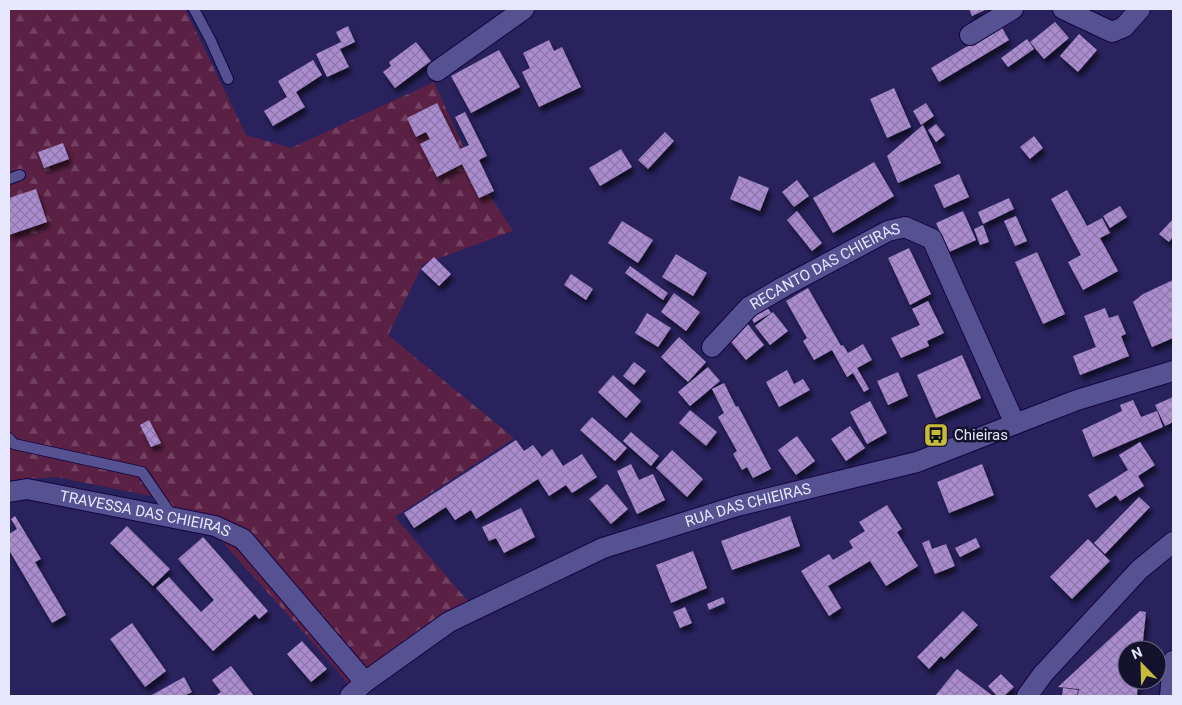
<svg xmlns="http://www.w3.org/2000/svg" width="1182" height="705" viewBox="0 0 1182 705" font-family="Roboto,sans-serif">
	<style>
		.forest { fill: url(#forest-firs) }
		.building { fill: url(#building-cross-hatch); filter: url(#shadow) }
		.lines { fill: none; stroke-linecap: round; stroke-linejoin: round }
		.lane-casing { stroke: #140540; stroke-width: 12 }
		.street-casing { stroke: #140540; stroke-width: 22 }
		.lane { stroke: #565292; stroke-width: 10 }
		.street { stroke: #565292; stroke-width: 20 }
		.labels { text-anchor: middle; stroke-width: 5; stroke-linejoin: round; paint-order: stroke }
		.street-label { font-size: 15px; fill: #e7e8fe; stroke: #13112b }
		.poi-label { font-size: 15px; fill: #e7e8fe; stroke: #13112b; text-anchor: start }
	</style>
	<defs>
		<pattern id="forest-firs" width="22" height="20" patternUnits="userSpaceOnUse" patternTransform="scale(1.25)"><rect width="22" height="20" fill="#5b2145"/><path d="M5 1l3.5 6h-7zM16 11l3.5 6h-7z" fill="#734161"/></pattern>
		<pattern id="building-cross-hatch" width="8" height="8" patternUnits="userSpaceOnUse" patternTransform="scale(1.25)"><rect width="8" height="8" fill="#aa8ccf"/><path d="M0 0l8 8M0 8l8-8" fill="none" stroke="#8c77a8"/></pattern>
		<filter id="shadow"><feDropShadow dx="3" dy="5.5" stdDeviation="2.5" flood-color="#0009"/></filter>
	</defs>
	<rect width="100%" height="100%" fill="#29225d"/>
	<!-- forest -->
	<path class="forest" d="M9,9h176l61,126 45,13 143,-66 41,91 38,58 -90,33 -35,71 126,103 -119,79 73,84 -59,38 -60,47 -11,-15 -130,-145 -52,-29 -100,-20 -47,3z"/>
	<!-- building -->
	<path class="building" d="M969,9h18l-15,7z
		M1055,22l14,16 -25,21 -14,-17z
		M348,26l7,16 -15,7 9,18 -22,10 -11,-23 25,-12 -5,-10z
		M1001,26l8,14 -70,42 -8,-14z
		M1079,34l18,16 -19,22 -18,-16z
		M1027,39l7,10 -26,18 -7,-9z
		M549,40l5,11 8,-4 19,40 -42,20 -17,-35 8,-4 -7,-15z
		M416,42l15,19 -36,27 -12,-16 8,-6 -2,-4z
		M499,50l21,37 -49,26 -20,-37z
		M313,60l9,15 -26,17 9,15 -32,19 -9,-15 23,-14 -9,-16z
		M894,88l17,39 -24,11 -17,-39z
		M437,103l23,46 9,-4 -14,-28 10,-5 22,44 -8,4 15,31 -15,7 -17,-34 -25,13 -17,-33 10,-5 -4,-7 -10,5 -9,-19z
		M926,103l8,13 -13,9 -8,-14z
		M936,124l9,11 -9,7 -8,-12z
		M923,125l18,38 -43,20 -11,-27z
		M665,132l9,9 -26,28 -10,-9z
		M1034,136l9,12 -13,11 -10,-12z
		M63,143l6,16 -25,9 -6,-16z
		M621,149l11,18 -32,19 -11,-18z
		M874,162l20,34 -61,37 -20,-35z
		M959,174l10,23 -25,11 -10,-23z
		M739,176l30,12 -9,23 -30,-12z
		M797,180l12,16 -15,11 -12,-15z
		M36,189l11,33 -38,13v-37z
		M1067,190l20,36 15,-8 8,15 -10,5 18,33 -35,19 -15,-28 13,-7 -30,-56z
		M1009,198l5,11 -31,15 -5,-12z
		M1120,206l7,11 -17,11 -7,-12z
		M797,211l25,32 -10,8 -25,-31z
		M963,211l13,29 -27,12 -13,-29z
		M1016,216l11,25 -12,5 -11,-25z
		M1173,219v18l-4,5 -10,-8z
		M622,221l31,19 -15,23 -30,-20z
		M983,225l6,17 -9,3 -6,-16z
		M909,248l22,46 -21,11 -22,-47z
		M1037,252l28,62 -22,10 -28,-62z
		M676,254l31,19 -14,23 -31,-19z
		M434,257l17,17 -12,12 -18,-17z
		M630,266l38,27 -5,7 -38,-27z
		M571,274l22,15 -7,11 -22,-15z
		M1173,280v58l-21,9 -19,-45 10,-8z
		M808,288l33,58 2,-1 5,8 15,-9 9,16 -15,8 12,21 -5,3 -11,-19 -6,4 -15,-27 -18,10 -11,-19 4,-3 -21,-37z
		M674,293l26,19 -14,19 -25,-19z
		M928,301l16,32 -17,8 2,5 -28,12 -10,-20 29,-13 -8,-16z
		M766,305l5,8 -17,10 -4,-8z
		M1105,308l4,10 9,-3 8,19 -5,2 8,20 -49,19 -7,-19 23,-9 -12,-31z
		M773,312l15,19 -18,14 -15,-19z
		M647,313l24,15 -13,19 -23,-14z
		M746,322l18,23 -18,15 -19,-23z
		M679,337l27,25 -18,20 -27,-25z
		M962,355l19,43 -45,20 -19,-43z
		M634,362l12,9 -12,14 -11,-9z
		M708,367l12,14 -30,25 -12,-14z
		M787,370l7,14 9,-5 7,11 -31,17 -13,-25z
		M898,372l10,24 -20,9 -11,-24z
		M613,375l28,26 -15,17 -28,-26z
		M724,383l12,24 2,-1 33,63 -18,9 -6,-11 -5,3 -9,-16 4,-3 -19,-34 6,-4 -12,-24z
		M1173,397v25l-8,4 -10,-21z
		M1133,400l8,17 16,-6 6,16 -70,30 -11,-27 40,-19 -2,-6z
		M870,401l17,32 -20,11 -17,-32z
		M690,410l27,22 -11,14 -27,-23z
		M592,417l35,31 -12,13 -35,-31z
		M149,420l12,23 -10,4 -11,-22z
		M850,426l15,22 -19,13 -15,-22z
		M631,432l28,24 -8,10 -28,-25z
		M797,436l18,25 -19,14 -18,-25z
		M516,440l8,11 9,-6 9,12 10,-8 11,17 19,-12 15,23 -25,16 -6,-8 -17,11 -11,-17 -62,40 -5,-9 -16,10 -9,-13 -32,21 -10,-15z
		M1140,442l15,23 -17,11 6,10 -24,15 -4,-6 -20,13 -8,-13 40,-25 -9,-15z
		M672,450l31,29 -16,18 -31,-29z
		M631,464l8,16 14,-6 12,26 -28,14 -20,-43z
		M982,464l12,31 -45,18 -12,-31z
		M607,484l21,25 -17,15 -22,-25z
		M1139,497l11,10 -45,47 -11,-11z
		M887,505l15,24 -5,3 21,34 -32,20 -16,-25 -42,25 13,22 -12,8 -28,-45 28,-17 4,6 20,-12 -4,-7 16,-10 -6,-9z
		M521,508l14,29 -31,16 -8,-15 -7,3 -7,-14z
		M15,516l26,43 -6,3 31,53 -14,8 -43,-73v-16l8,-5 -6,-10z
		M790,516l10,30 -68,24 -11,-29z
		M127,526l43,43 -17,17 -43,-43z
		M203,537l65,74 -9,8 -4,-5 -42,37 -57,-63 13,-11 32,35 13,-12 -36,-41z
		M976,538l4,9 -20,10 -5,-9z
		M1088,539l22,22 -38,38 -22,-22z
		M929,540l3,9 14,-5 9,22 -20,8 -13,-31z
		M693,551l14,37 -36,15 -15,-38z
		M723,597l2,6 -16,7 -2,-6z
		M685,607l7,16 -12,5 -7,-16z
		M963,611l15,14 -34,34 -3,-3 -12,13 -12,-12z
		M1140,611l6,1 -4,38h-15v30h11l-1,16h-59l1,-7 -21,-2z
		M132,623l34,48 -21,16 -35,-48z
		M302,641l25,28 -16,13 -24,-28z
		M231,666l23,30h-39l6,-4 -9,-12z
		M957,669l36,27h-58z
		M1001,674l13,13 -10,9h-7l-9,-10z
		M184,677l8,15 -8,4h-34z
		M1063,688l15,2 -1,6h-15z"/>
	<g class="lines">
		<defs>
			<path id="lane" d="M194,9l16,30 18,40
				M9,179l11,-4
				M9,438l5,6 128,28 31,45"/>
			<g id="street">
				<path d="M1063,9l49,23 12,-5 16,-18"/>
				<path d="M970,35l43,-26"/>
				<path d="M437,71l87,-62"/>
				<path id="s1" d="M712,347l37,-40 36,-21 103,-55 17,-4 27,12 83,185"/>
				<path id="s2" d="M9,492l18,-3 188,37 28,13 122,143"/>
				<path id="s3" d="M350,696l15,-14 84,-60 154,-74 134,-42 180,-44 160,-62 96,-29"/>
				<path d="M1027,696l16,-22 96,-104 34,-28"/>
				<path d="M1170,696l3,-35"/>
			</g>
		</defs>
		<!-- lane casing -->
		<use href="#lane" class="lane-casing"/>
		<!-- street casing -->
		<use href="#street" class="street-casing"/>
		<!-- lane -->
		<use href="#lane" class="lane"/>
		<!-- street -->
		<use href="#street" class="street"/>
	</g>
	<!-- icons -->
	<defs>
		<symbol id="bus-square" viewBox="-11 -11 22 22"><rect x="-9" y="-9" width="18" height="18" rx="4" fill="#c6bb3c" stroke="#13112b"/><path d="M-5-6H5V4H4V6H2V4H-2V6H-4V4H-5ZM-3.5-4V0h7V-4ZM-3.5 1.2v1.5H-2V1.2ZM2 1.2v1.5H3.5V1.2Z" fill="#111"/></symbol>
	</defs>
	<g fill-rule="evenodd">
		<use href="#bus-square" x="922" y="421" width="28" height="28"/>
	</g>
	<g class="labels">
		<!-- street labels -->
		<g class="street-label">
			<text dy="5" stroke="none"><textPath href="#s1" startOffset="141">RECANTO DAS CHIEIRAS</textPath></text>
			<text dy="5" stroke="none"><textPath href="#s3" startOffset="446">RUA DAS CHIEIRAS</textPath></text>
			<text dy="5" stroke="none"><textPath href="#s2" startOffset="139">TRAVESSA DAS CHIEIRAS</textPath></text>
		</g>
		<!-- poi labels -->
		<g class="poi-label">
			<text x="954" y="440">Chieiras</text>
		</g>
	</g>
	<!-- border -->
	<rect width="1182" height="705" fill="none" stroke="#e7e8fe" stroke-width="20"/>
	<!-- north arrow -->
	<g transform="translate(1142 665) rotate(337)"><circle r="24" fill="#13112b" stroke="#68677f"/>
	<path d="M0-4L9 19L0 12L-9 19Z" fill="#c6bb3c"/>
	<text y="-8" font-size="14" font-weight="bold" text-anchor="middle" fill="#e7e8fe">N</text>
	</g>
</svg>
